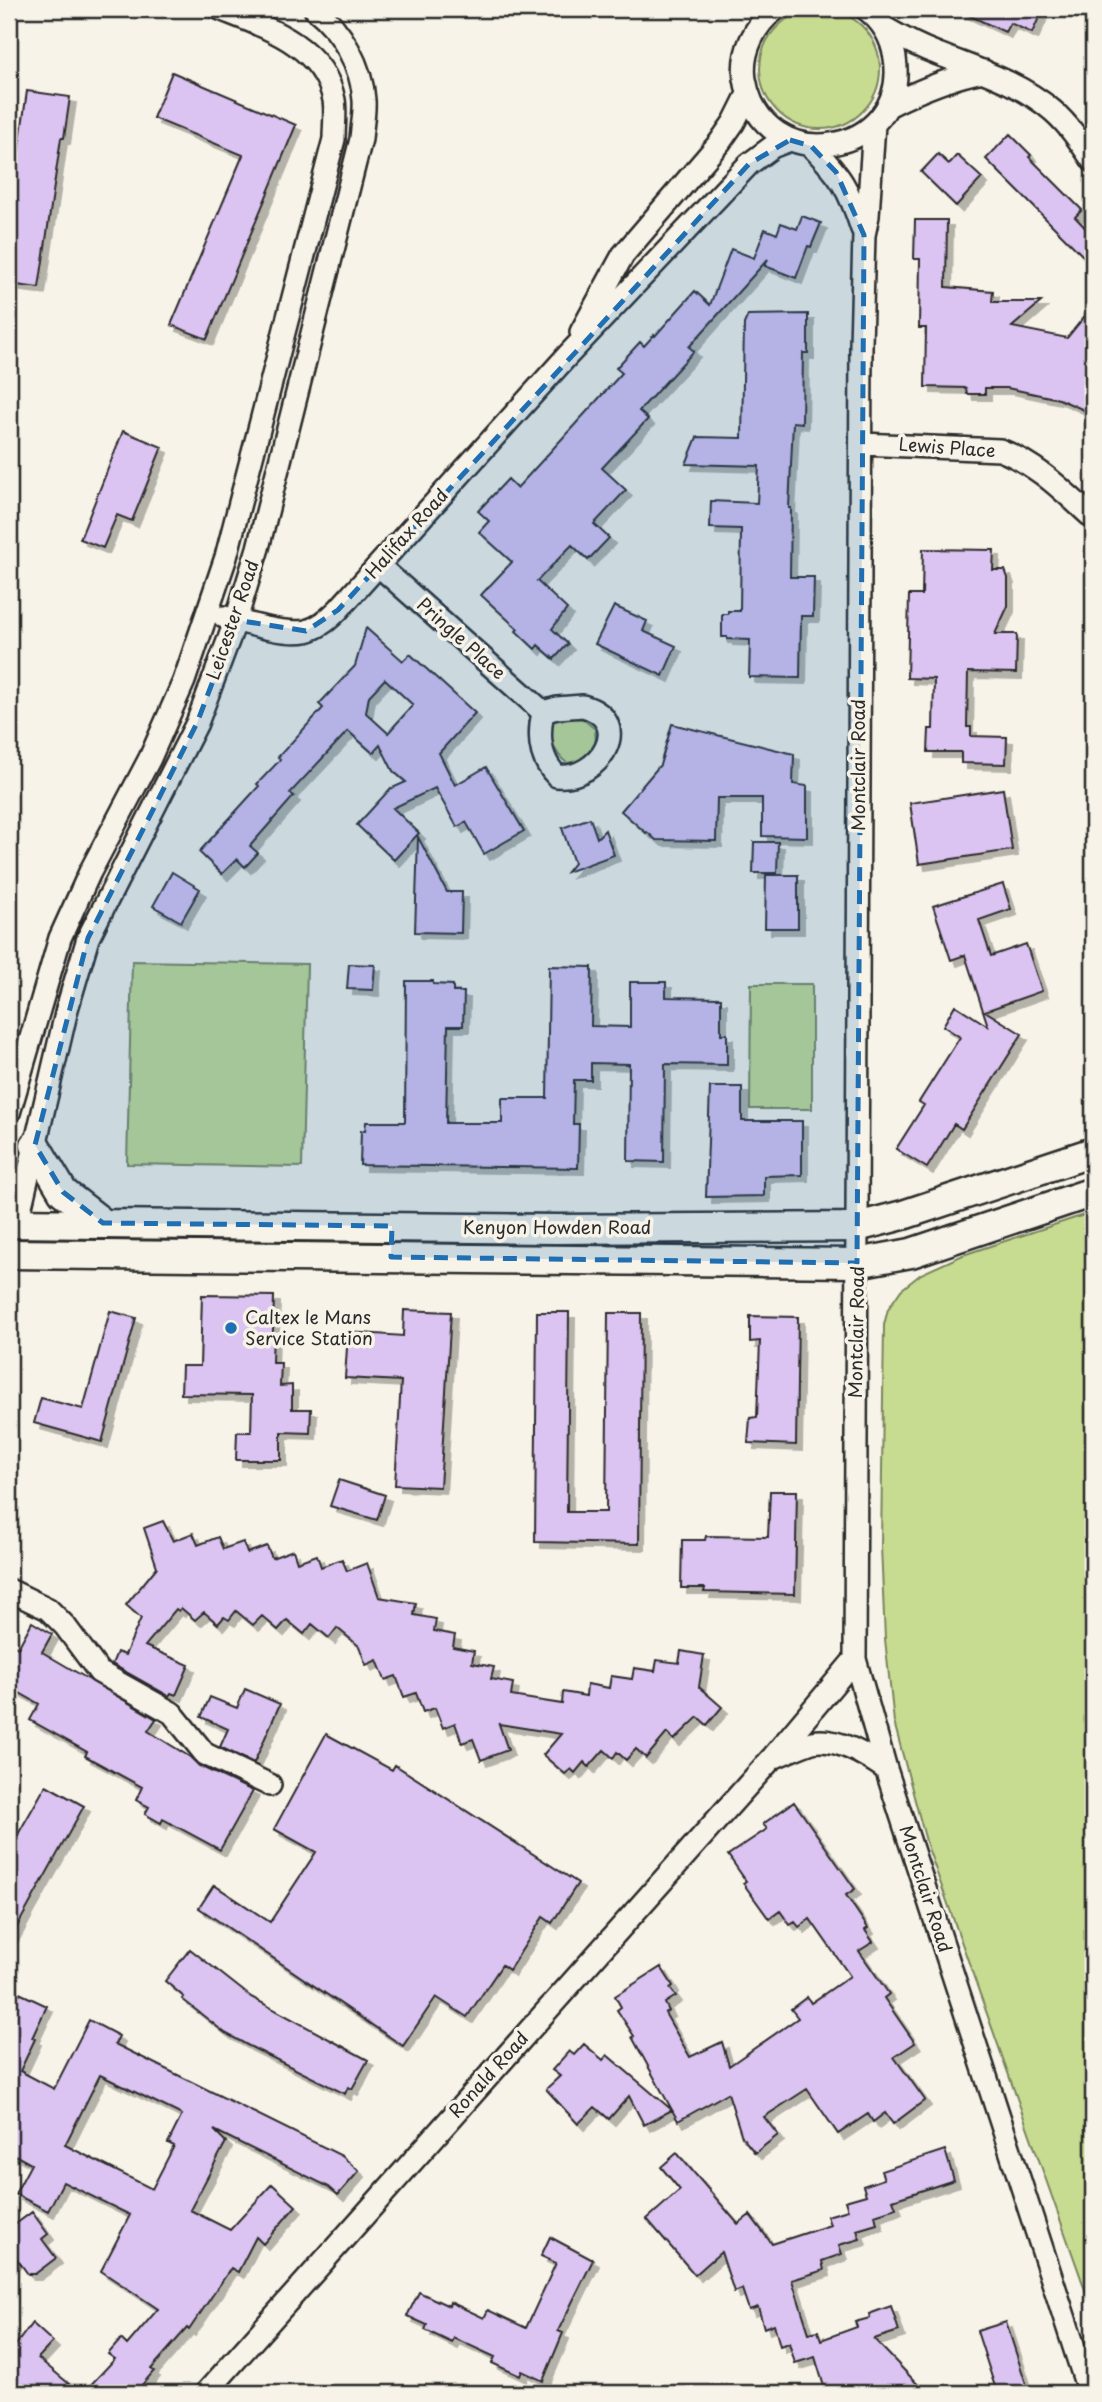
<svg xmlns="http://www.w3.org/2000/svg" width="1102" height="2402" viewBox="0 0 1102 2402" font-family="'Playpen Sans',sans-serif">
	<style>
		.green { fill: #c7dc91; stroke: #79845e; stroke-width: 2 }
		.building { fill: #dbc3f2; stroke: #2b2b2b; stroke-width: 2; fill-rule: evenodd; filter: url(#shadow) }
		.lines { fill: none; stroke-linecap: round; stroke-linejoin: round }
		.street-casing { stroke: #2b2b2b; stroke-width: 26 }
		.secondary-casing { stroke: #2b2b2b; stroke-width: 33 }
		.street { stroke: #f7f3e8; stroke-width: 21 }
		.secondary { stroke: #f7f3e8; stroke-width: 28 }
		.marked { fill: #1f6fb2; fill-opacity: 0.2; stroke: #1f6fb2; stroke-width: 5; stroke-dasharray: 14 9; stroke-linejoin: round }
		.poi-dot { fill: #1f6fb2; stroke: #f7f3e8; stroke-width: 2.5 }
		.labels { text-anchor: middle; stroke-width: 7; stroke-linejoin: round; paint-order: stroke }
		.street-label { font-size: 18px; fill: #2b2b2b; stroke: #f7f3e8 }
		.poi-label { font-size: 18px; fill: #2b2b2b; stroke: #f7f3e8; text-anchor: start }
	</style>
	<defs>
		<filter id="shadow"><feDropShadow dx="6" dy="6" stdDeviation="0" flood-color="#0004"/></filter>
	</defs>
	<rect width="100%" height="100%" fill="#f7f3e8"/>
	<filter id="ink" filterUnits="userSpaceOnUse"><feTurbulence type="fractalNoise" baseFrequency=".0143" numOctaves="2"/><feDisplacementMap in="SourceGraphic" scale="14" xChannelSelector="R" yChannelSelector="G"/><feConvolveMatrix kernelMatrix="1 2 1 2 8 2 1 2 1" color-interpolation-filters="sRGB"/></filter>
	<g filter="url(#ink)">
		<!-- green -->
		<path class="green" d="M760 69a60 60 0 1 1 120 0a60 60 0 1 1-120 0Z
			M559,716l24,3 12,10 1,15 -14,16 -15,3c-15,-11 -16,-26 -18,-43z
			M132,961l175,3 -5,203 -175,-3z
			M751,984h61v125h-62z
			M1093,1212v1100l-166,-467 -33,-123 -9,-83 -4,-93 3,-221 4,-16 13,-19 20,-16 42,-19z"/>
		<!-- building -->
		<path class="building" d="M955,9h88l-11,24 -22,-10 -5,9z
			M172,72l124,53 -89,214 -36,-14 72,-170 -90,-37z
			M27,91l43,6 -6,41h-3l-22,150 -30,-4v-66z
			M1010,134l21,21 -2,2 53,53 -7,7 18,19v30l-107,-107z
			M938,154l11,10 8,-9 25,23 -26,28 -35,-34z
			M802,216l19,7 -10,24 -3,-1 -12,32 -31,-12 3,-7 -79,88 5,4 -55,60 9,8 -46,49 24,22 -32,34 15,14 -21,22 -16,-15 -35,36 30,28 -15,20 16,15 -14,15 -16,-14 -3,4 -19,-18 2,-2 -37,-34 31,-33 -33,-30 10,-11 -11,-10 30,-32 9,9 105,-115 -6,-5 24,-26 4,4 10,-11 1,1 40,-45 15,14 21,-56 23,9 11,-29 12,5 4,-11 16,6z
			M915,220h32l-1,67 47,4 -1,11h49l-29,25 55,11 26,-32v108l-34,-15 -52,-11h-22v6h-18l-1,-6 -41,-1 1,-59h-7l1,-69h-6z
			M808,314v39h-5l-1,70 -9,-1 -4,86h2l-1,69h24l-1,39h-12l-1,62 -51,-1 1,-37 -23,-1v-2h-5v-23h6v-3h12l1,-82 -31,-1 1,-27 46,2 2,-37 -73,-2 11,-27 45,1 2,-114 4,-9z
			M123,431l39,16 -30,74 -15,-6 -14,33 -23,-9z
			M923,549l71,1 -1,20h12l3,8v28l-13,28h22l-1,39 -48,-1 -1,55h4v9l36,1 -1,27 -45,-1v-11h-33l1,-23h4l1,-50 -27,-1 2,-83h13z
			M614,606l33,15 -4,10 33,15 -13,30 -68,-32z
			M366,628l37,33 7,-7 65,59 -36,40 16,32 31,-18 38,64 -40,23 -18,-32 -9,5 -22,-39 -42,20 26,25 -25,27 -37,-35 33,-36 16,-7 -13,-11 -13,-26 -7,8 -25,-22 -58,62 4,3 -44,50 8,7 -13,14 -8,-8 -15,15 -23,-22 60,-66 -2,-2 23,-24 -2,-3 45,-49 -4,-4 36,-38zM385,679l28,26 -25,28 -22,-20 3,-17z
			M672,724l122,30 -1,30 14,2v51l-45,-1v-38h-45l-1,43 -60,-1 -9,-8 -1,1 -25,-22 39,-46z
			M1003,789l9,61 -93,14 -9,-61z
			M590,818l7,20 8,-8 9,25 -47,17 7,-9 -12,-35z
			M418,837l29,55h15l-1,41 -46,-1z
			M754,842h24l-1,31h-24z
			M172,872l28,17 -19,33 -28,-16z
			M766,875h32v53h-33z
			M1003,884l8,25 -32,11 12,36 35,-12 16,47 -57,20 37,23 -60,95 -8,-5 -27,44 -31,-19 28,-44 -5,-3 41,-65 -17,-11 12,-21 33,21 -23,-71 -14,5 -18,-54z
			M349,964l26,1 -2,25 -26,-1z
			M549,966l43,1 -1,59 39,1v-45h36v15l55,1v36h6v31l-62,-1 -1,98 -36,-1 1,-97 -38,-1v17h-17l-1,44h6l-1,44 -218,-3 1,-34h4l1,-9h39l1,-141h27v3l20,1v7h11l-1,34h-15l-2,97h56v-25h45z
			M710,1087h32v34h60v54l-38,1v20l-58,1z
			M202,1295l72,1 -2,67h9l-1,23 12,-1v24h19l-1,24 -29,-1v28h-45l1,-28h14l1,-37 -71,-1 1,-28h18z
			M404,1310l47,2 -11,175 -45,-2 6,-104 -56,-3 3,-46 55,4z
			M110,1311l26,7 -34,124 -68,-19 7,-25 42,11z
			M537,1312h32l-2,200h39l2,-199h33l-2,231 -104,-2z
			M750,1316l48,1 -2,128 -48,-2 2,-25 7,-1 3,-76 -10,1z
			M339,1480l46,15 -8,25 -47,-14z
			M770,1491h27l-2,103 -91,-2 1,-4h-24l1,-48h23l1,-4 62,1z
			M163,1521l10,20 20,-8 5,12 20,-8 5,12 20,-7 4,11 20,-7 5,12 21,-8 4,12 20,-7 4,12 21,-8 5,12 20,-8 12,34 37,6 -2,12 22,4 -2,12 21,4 -2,12 21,4 -2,12 22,4 -3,12 22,4 -2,13 51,8 1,-12 23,4 1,-12 22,4 2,-12 21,3 2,-11 21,3 2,-11 22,3 2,-12 23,4 -5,32 23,20 -15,18 -9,-8 -24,23 -7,-7 -21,25 -10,-9 -10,11 -9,-8 -4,6 -9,-8 -15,17 -5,-5 -9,11 -4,-4 -6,5 -22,-19 18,-21 -62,-10 9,26 -27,10 -8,-21 -11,4 -7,-20 -12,5 -8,-20 -12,4 -7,-19 -12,4 -8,-21 -11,4 -8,-20 -11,5 -7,-19 -22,-18 -8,10 -17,-14 -8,10 -17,-14 -9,10 -16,-14 -9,9 -17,-14 -7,9 -5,-3 -6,7 -14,-12 -9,8 -14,-12 -2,3 -3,-2 -31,37 44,19 -13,30 -5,-2 -2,3 -57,-32 5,-12 8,3 16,-37 -15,-13 31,-38 -13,-39z
			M32,1622l20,12 -10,18 114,67 -8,12 42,26 9,9 54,25 -33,59 -57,-31 -2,4 -16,-9 4,-7 -13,-7 6,-13 -57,-31 2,-4 -57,-32 9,-16 -30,-17v-44l9,5z
			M245,1689l35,15 -26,59 -34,-16 8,-18 -27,-12 9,-20 27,11z
			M326,1734l66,36 3,-5 183,118 -26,40 -9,-6 -34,53 -7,-5 -35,52 -31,-20 -33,49 -204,-138 15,-23 56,37 46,-70 -42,-23z
			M46,1785l38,21 -75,135v-91z
			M794,1802l61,87 -9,6 22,33 -3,2 8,12 -14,9 30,43 -5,4 31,45 -21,14 31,43 -32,24 -8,-11 -12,9 -5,-8 -30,20 -31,-45 -43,28 14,18 -23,18 -13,-16 -14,-44 -50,28 -46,-84 2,-1 -17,-26 4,-3 -6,-11 46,-29 12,19 -3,2 6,8 -11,7 4,8 -4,2 25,44 32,-15 7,24 69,-48 -7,-9 16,-12 4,6 39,-27 -40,-57 -11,8 -4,-5 -5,3 -10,-14 -11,8 -26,-36 3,-2 -18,-26 39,-26 -4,-5z
			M190,1949l61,48 117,63 -16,29 -4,-2 -3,7 -98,-49 -22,-12 -43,-34 2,-2 -19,-16z
			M15,1991l32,15 -15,32 3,1 -15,32 34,18 35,-69 30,16 -4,8 227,112 17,15 -21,24 -9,-8 -115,-57 12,12 -36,68 40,20 42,-46 24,22 -33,38 -7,-7 -18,35 -7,-4 -42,62 -2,-2 -36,41 3,2 -19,22h-52l32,-34 -7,-5 13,-15 6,6 31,-36 -57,-38 29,-56 -67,-33 -15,29 -33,-17 16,-30 -22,-12v-149zM100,2075l82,40 -14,28 6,3 -22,43 -87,-44z
			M584,2044l19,16 4,-5 65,55 -28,15 -15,-29 -20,23 -14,-12 -17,17 -32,-35 14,-13 -8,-6 17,-19 5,4z
			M945,2150l9,30 -61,20 3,8 -21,7 2,9 -20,6 3,9 -21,6 3,9 -20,7 2,9 -32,10 17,53 9,-2 3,9 36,-13 -2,-5 15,-4 -1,-4 22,-8 8,25 -25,8 52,54h-100l-11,-36 -20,6 -6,-20 -9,3 -6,-22 -10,4 -6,-21 -9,3 -7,-21 -8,3 -13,-40 -26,23 -48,-56 33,-29 -19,-23 16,-14 61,71 12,-9 22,29 58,-19 -3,-9 21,-6 -3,-9 21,-6 -3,-9 21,-7 -3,-8z
			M32,2212l16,22 -6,5 14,19 -21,16h-7l-11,-15 -8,6v-36z
			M550,2237l43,23 -35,71 5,2 -20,48 -21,-10 -2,5 -28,-13 3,-6 -41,-19 -2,5 -27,-13 2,-5 -20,-9 12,-24 30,14 1,-4 34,16 4,-8 38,18 30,-65 -15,-7z
			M1006,2322l23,71h-32l-20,-62z
			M32,2323l21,19 -15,16 42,35h-71v-39z"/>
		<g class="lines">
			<defs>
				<path id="street" d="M776,9c-21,15 -35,43 -31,70 17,103 165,77 150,-21 -3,-20 -13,-37 -29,-49
					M885,28c17,10 34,19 53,26 40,16 81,28 115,57 16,14 28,32 40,50
					M888,106c30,-15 62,-29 96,-35
					M874,124l-6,92 -4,19 -3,110 -6,1314 31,110 203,624
					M811,146c30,30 38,43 51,83
					M581,332l42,-77 97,-113 14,-20 14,-28
					M862,444l138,6c37,14 64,42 93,68
					M379,566l164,146
					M224,617c22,6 60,18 82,14 13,-3 23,-12 32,-21l230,-255 181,-191 23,-17 18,-7
					M583,706c53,15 16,75 -26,70 -18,-17 -19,-41 -14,-64l14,-4z
					M9,1113l51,-175 30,-66 60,-114 34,-77 42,-124 108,-418c0,-12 2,-27 0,-39 -11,-55 -69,-73 -114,-91
					M17,1223l50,-214 21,-71 109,-215 39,-103 22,-72 103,-409c1,-13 4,-27 3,-39 -2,-33 -23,-71 -49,-91
					M9,1590l39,19 17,17 34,46 73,41 33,41 65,31
					M775,1757c12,-5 25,-11 37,-15 24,-6 55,14 74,27
					M206,2393l566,-635 83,-99"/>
				<path id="secondary" d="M35,1145l28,47 40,31
					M9,1223l548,6 300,-2 46,-12 190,-63
					M9,1254l848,9 54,-10 182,-61"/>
			</defs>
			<!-- street casing -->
			<use href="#street" class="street-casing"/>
			<!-- secondary casing -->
			<use href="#secondary" class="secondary-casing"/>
			<!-- street -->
			<use href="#street" class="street"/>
			<!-- secondary -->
			<use href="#secondary" class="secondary"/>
		</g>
	</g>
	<!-- marked area -->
	<path class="marked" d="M790,140l21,6 25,26 28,63 -7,1028 -466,-6 1,-31 -289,-3 -40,-31 -28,-47 53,-207 109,-215 39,-103 70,11 32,-21 411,-446z"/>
	<!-- markers -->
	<circle class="poi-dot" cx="231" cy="1328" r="7"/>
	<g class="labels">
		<!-- street labels -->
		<g class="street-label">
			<text transform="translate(947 448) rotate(4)" y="6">Lewis Place</text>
			<text transform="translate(407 534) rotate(-48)" y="6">Halifax Road</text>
			<text transform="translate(233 620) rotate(-71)" y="6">Leicester Road</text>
			<text transform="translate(461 639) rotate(42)" y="6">Pringle Place</text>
			<text transform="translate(859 765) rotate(-90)" y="6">Montclair Road</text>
			<text x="557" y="1234">Kenyon Howden Road</text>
			<text transform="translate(857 1332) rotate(-89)" y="6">Montclair Road</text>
			<text transform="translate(925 1889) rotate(72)" y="6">Montclair Road</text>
			<text transform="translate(489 2075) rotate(-48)" y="6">Ronald Road</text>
		</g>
		<!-- poi labels -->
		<g class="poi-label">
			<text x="245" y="1324">Caltex le Mans<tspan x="245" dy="21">Service Station</tspan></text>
		</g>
	</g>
	<!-- margin -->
	<rect width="1102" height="2402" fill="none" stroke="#f7f3e8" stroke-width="35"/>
	<rect x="18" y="18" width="1067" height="2367" fill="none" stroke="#2b2b2b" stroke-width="2.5" filter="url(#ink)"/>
</svg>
